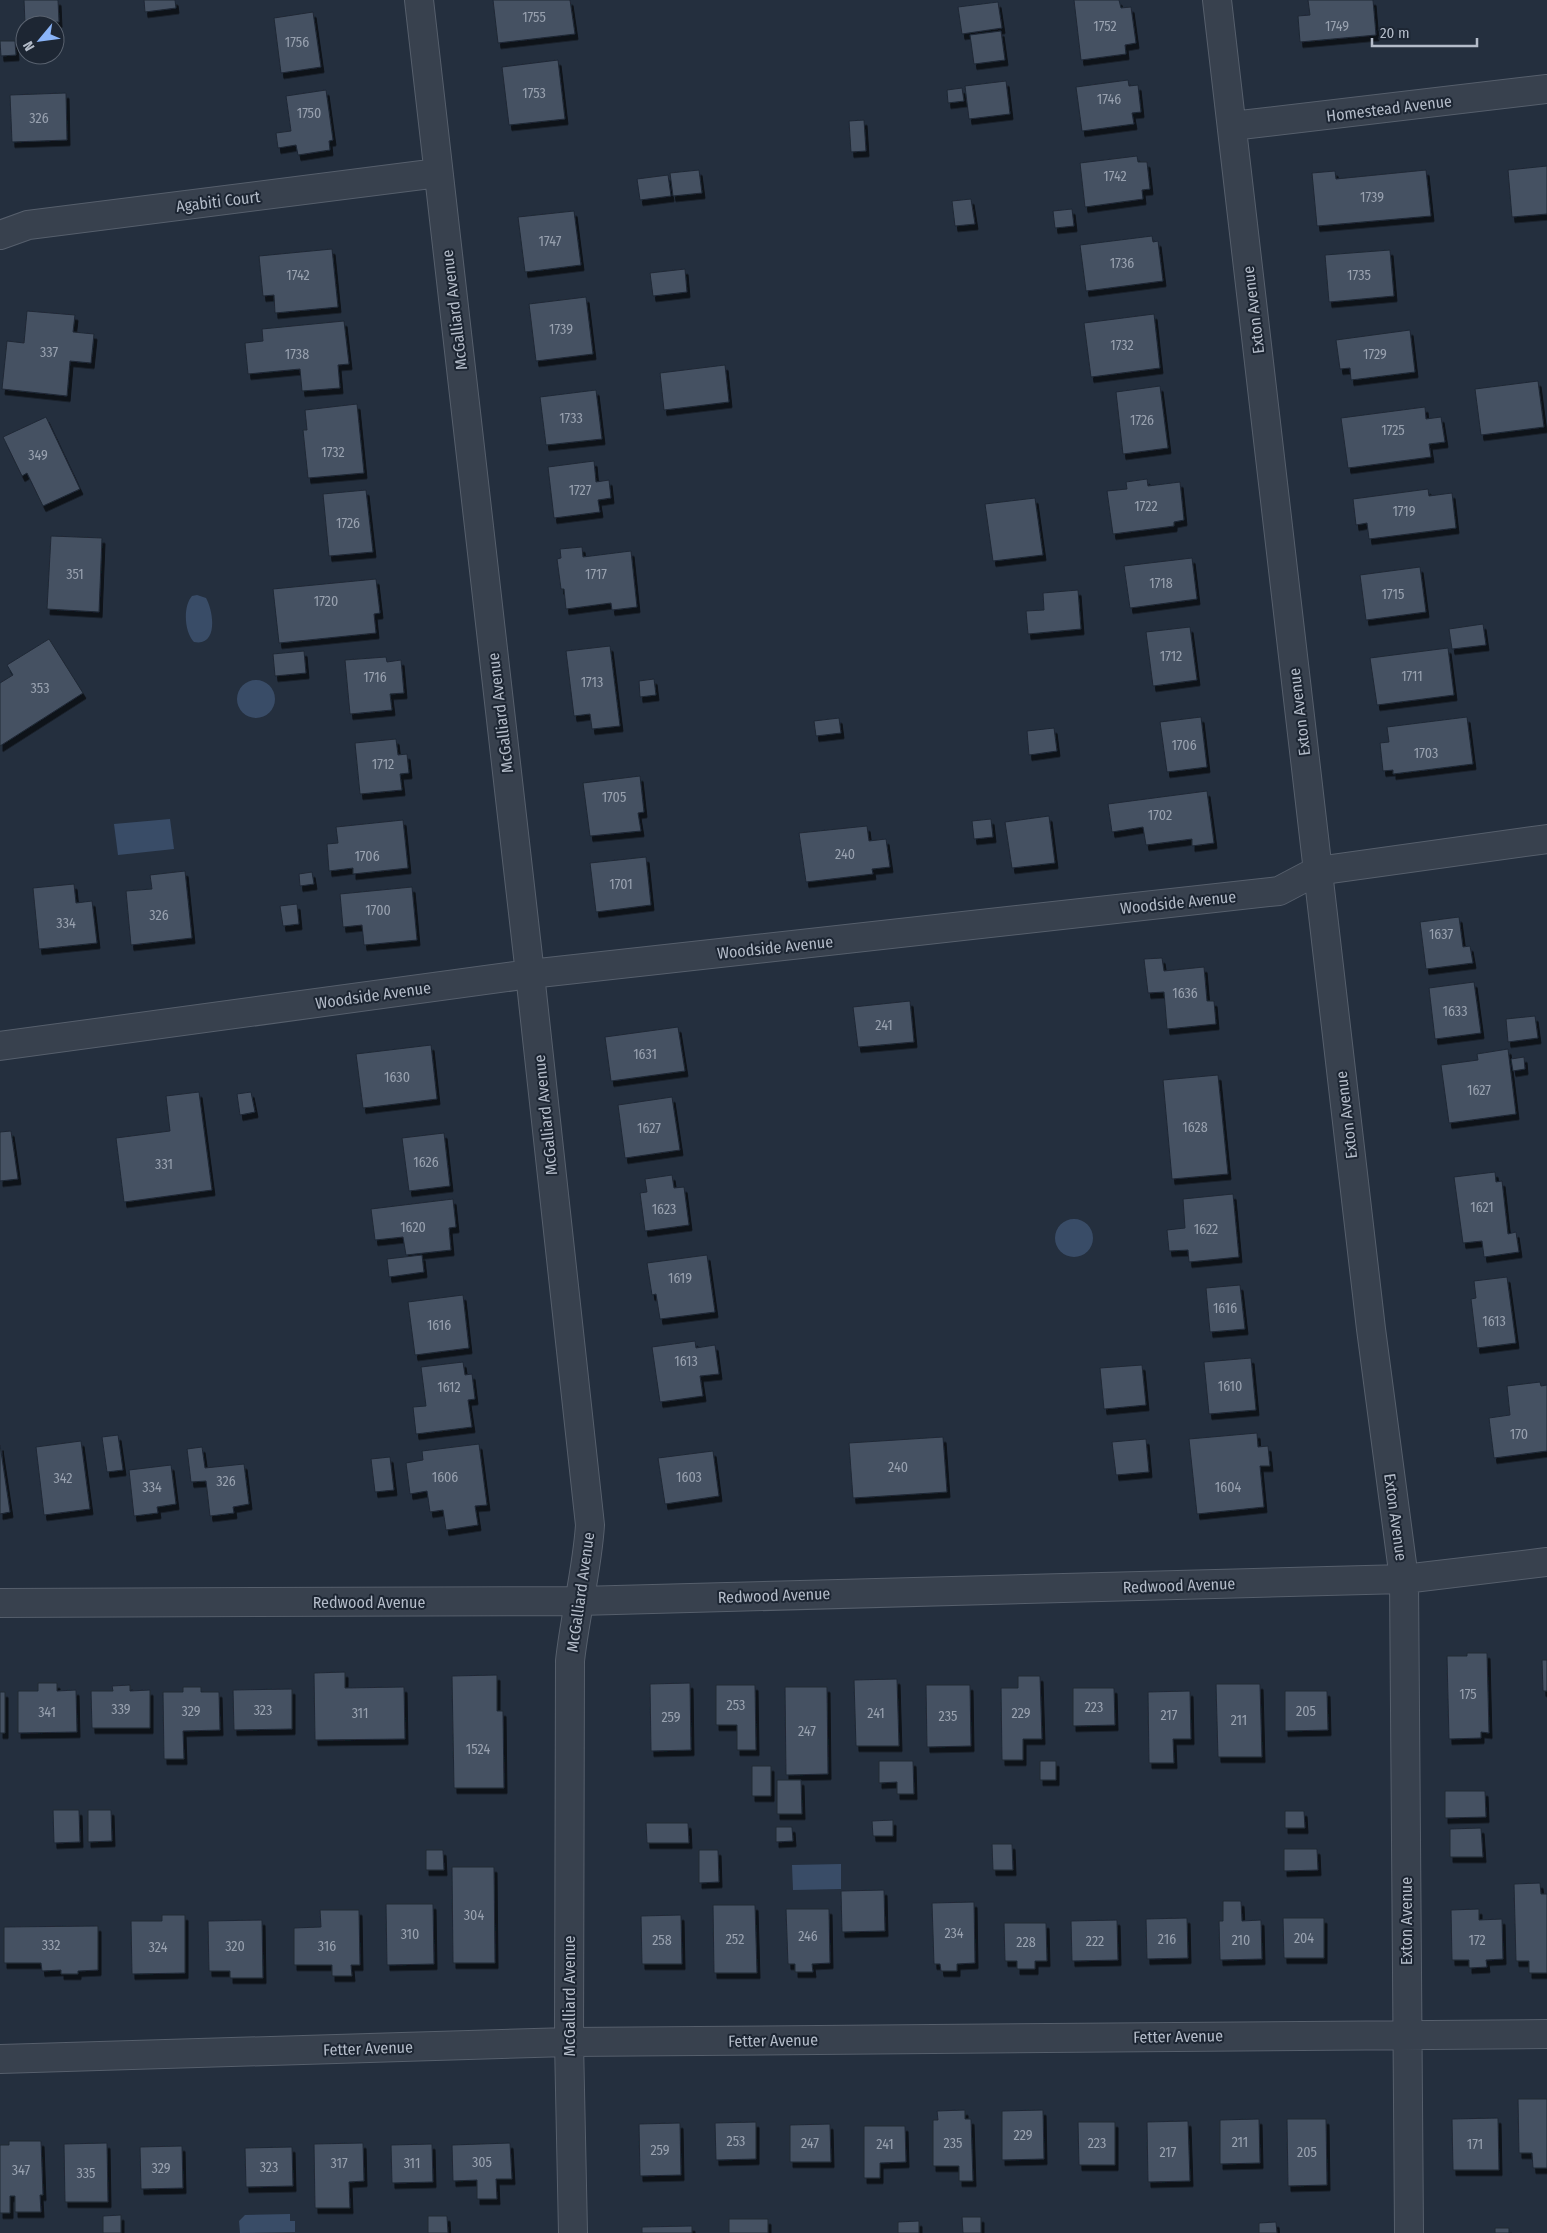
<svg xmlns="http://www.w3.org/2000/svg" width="1547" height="2233" viewBox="0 0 1547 2233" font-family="'Fira Sans Condensed',sans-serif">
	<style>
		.water { fill: #394c67 }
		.building { fill: #455162; stroke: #1f2835; filter: url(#shadow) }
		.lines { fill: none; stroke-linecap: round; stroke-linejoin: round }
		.street-casing { stroke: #565f6c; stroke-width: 30 }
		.street { stroke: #38414e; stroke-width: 28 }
		.labels { text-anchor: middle; stroke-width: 4; stroke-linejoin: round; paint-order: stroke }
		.number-label { font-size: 14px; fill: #98a1af }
		.street-label { font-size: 16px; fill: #b4bcc9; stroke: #1d2633 }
	</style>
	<defs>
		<filter id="shadow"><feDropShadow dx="3" dy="5.5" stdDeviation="0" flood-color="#0009"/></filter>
	</defs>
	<rect width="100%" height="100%" fill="#242f3e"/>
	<!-- water -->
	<path class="water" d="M197,595l9,3c8,14 12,49 -12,44 -10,-10 -11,-36 -2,-46z
		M237 699a19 19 0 1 1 38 0a19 19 0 1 1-38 0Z
		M170,819l4,30 -56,6 -4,-31z
		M1055 1238a19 19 0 1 1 38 0a19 19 0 1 1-38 0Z
		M841,1864v25l-48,1 -1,-25z
		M290,2214v7h5v11l-55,1 -1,-12 6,-6z"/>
	<!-- building -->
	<path class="building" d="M24,0h34l1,22 -34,1z
		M144,0h31l1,8 -31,4z
		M493,0h77l5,34 -77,9z
		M1074,0h45l2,8 10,-1 5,36 -11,2 1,9 -45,6z
		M1308,0h65l3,35 -76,7 -2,-26 12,-1z
		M998,2l4,26 -40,6 -4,-27z
		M313,12l8,55 -40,6 -7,-55z
		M1001,31l4,29 -31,4 -4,-29z
		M0,41h15l1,14 -15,1z
		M558,60l7,59 -56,6 -7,-58z
		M1128,80l1,6 9,-1 3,27 -9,1 2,11 -52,7 -6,-44z
		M1006,81l4,33 -41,5 -4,-33z
		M962,88l2,13 -16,2 -1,-13z
		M326,90l7,50 -4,1 1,9 -32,5 -2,-10 -18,3 -2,-15 15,-2 -5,-35z
		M66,93l1,47 -55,2 -2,-47z
		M864,120l2,31 -15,1 -2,-31z
		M1137,156l1,6h9l3,27 -8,1 1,9 -58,8 -5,-44z
		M1547,166v48l-35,3 -4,-47z
		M699,170l3,23 -29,3 -3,-23z
		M1426,170l5,46 -114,10 -5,-53 23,-2 1,8z
		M668,175l3,21 -31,4 -3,-21z
		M971,199l4,25 -20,2 -3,-25z
		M1072,209l2,17 -19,2 -2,-17z
		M574,211l7,54 -56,7 -7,-55z
		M1152,236l1,6 5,-1 5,40 -77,10 -6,-46z
		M332,249l6,58 -63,6 -1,-18 -11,1 -4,-40z
		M1390,250l4,46 -65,6 -4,-47z
		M685,269l2,23 -34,4 -3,-23z
		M586,297l7,57 -57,7 -7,-57z
		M27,311l48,4 -2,17 21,2 -3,29 -21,-2 -3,35 -65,-7 5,-48 17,2z
		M1154,314l6,54 -69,9 -7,-54z
		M344,321l5,43 -11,1 2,23 -38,3 -2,-22 -52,5 -3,-31 18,-2 -1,-12z
		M1410,330l5,42 -64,8 -1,-12 -10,1 -4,-29z
		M725,365l4,37 -65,8 -4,-37z
		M1538,381l6,46 -63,8 -6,-46z
		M1160,386l8,62 -45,6 -7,-62z
		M596,390l6,49 -56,6 -6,-48z
		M357,404l7,69 -56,5 -5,-48h4l-2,-20z
		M1425,407l1,12 15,-2 4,25 -16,2 2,13 -83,11 -7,-50z
		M46,417l34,72 -37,17 -16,-33 -5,3 -19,-39z
		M594,461l2,21 13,-2 2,18 -13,2 2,12 -46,6 -6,-51z
		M1147,479l1,7 32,-4 4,38 -10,2v4l-61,8 -6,-43 20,-2 -1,-7z
		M1428,489l1,7 23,-3 4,35 -87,11 -2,-16 -11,2 -3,-26z
		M366,490l7,62 -44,4 -6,-62z
		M1035,498l8,57 -50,6 -8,-57z
		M51,536l51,2 -3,74 -52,-3z
		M582,547l1,10 48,-6 6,56 -25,3 -1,-7 -45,6 -2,-20h-3l-4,-30 4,-1 -1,-9z
		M1192,558l5,41 -67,9 -6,-42z
		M1420,567l6,45 -60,8 -6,-45z
		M376,579l4,34 -6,1 2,19 -97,10 -6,-54z
		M1078,590l3,39 -53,5 -2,-23 18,-1 -1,-17z
		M1483,624l3,21 -34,4 -3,-20z
		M1190,627l7,53 -44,6 -7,-54z
		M49,639l34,54 -83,53v-63l13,-8 -6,-10z
		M610,646l10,80 -28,3 -2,-15 -16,2 -8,-65z
		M1448,648l6,47 -77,10 -7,-47z
		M304,651l2,22 -31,3 -2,-22z
		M386,657l1,5 14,-2 3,33 -14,1 2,16 -42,4 -5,-54z
		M654,679l2,16 -16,2 -1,-16z
		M1201,717l6,50 -40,5 -7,-50z
		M1467,717l6,47 -80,10v-4l-10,1 -3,-28 9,-1 -2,-15z
		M839,718l2,15 -25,3 -2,-15z
		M1054,728l3,23 -28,4 -2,-24z
		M396,739l2,16 9,-1 2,19 -9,1 2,16 -42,4 -5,-51z
		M640,776l4,36 -6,1 3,18 -51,5 -7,-53z
		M1207,791l7,52 -22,3v-7l-46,6 -3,-18 -31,5 -4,-28z
		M1049,816l6,47 -43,5 -7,-46z
		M991,819l2,18 -19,2 -2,-18z
		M403,820l5,48 -55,6v-6l-24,3 -2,-27 11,-1 -2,-16z
		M867,826l2,15 17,-2 4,28 -18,2 1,5 -67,8 -7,-49z
		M646,857l5,48 -55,7 -6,-49z
		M185,871l7,67 -61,7 -5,-54 26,-2 -2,-14z
		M312,872l2,12 -14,2 -1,-12z
		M74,884l2,19 16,-2 5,42 -58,6 -6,-61z
		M412,887l5,53 -53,5 -2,-20 -19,2 -3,-33z
		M297,904l2,20 -16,2 -3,-20z
		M1459,917l4,30 7,-1 3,17 -47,6 -6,-47z
		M1162,958l2,13 40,-4 3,34h7l2,23 -49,5 -3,-37 -16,1 -4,-34z
		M1474,982l7,51 -46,6 -6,-51z
		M910,1001l4,41 -56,5 -5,-40z
		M1535,1016l3,22 -30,4 -2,-23z
		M678,1027l7,44 -74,10 -6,-44z
		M431,1045l6,54 -74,9 -7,-54z
		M1508,1049l8,65 -67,9 -8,-58 37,-5 -1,-6z
		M1524,1057l1,12 -12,2 -2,-12z
		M1218,1075l10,99 -56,5 -9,-99z
		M199,1092l13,98 -88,12 -8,-64 54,-7 -4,-35z
		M251,1092l4,20 -15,3 -3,-21z
		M672,1097l8,53 -55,8 -7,-53z
		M11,1131l7,48 -18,2v-49z
		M444,1133l6,53 -41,5 -7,-53z
		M1495,1172l1,10 6,-1 6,53 8,-2 3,20 -35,5 -2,-16 -19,2 -9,-66z
		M672,1175l2,13 10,-1 5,38 -44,6 -5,-38 7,-1 -2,-13z
		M1233,1194l6,63 -50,5 -1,-12 -19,1 -2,-21 18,-2 -2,-29z
		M453,1199l3,28 -7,1 2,22 -45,5 -3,-18 -28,3 -4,-31z
		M422,1255l2,17 -35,5 -2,-18z
		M707,1255l8,57 -55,7 -4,-25 -4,1 -5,-32z
		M1507,1277l9,66 -39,5 -6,-49 5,-1 -2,-17z
		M1240,1285l5,44 -35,3 -4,-44z
		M463,1295l6,53 -54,7 -7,-53z
		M695,1341l1,7 19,-3 4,29 -19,2 3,20 -43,6 -8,-55z
		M1251,1358l5,52 -47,4 -5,-52z
		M463,1362l2,13 7,-1 3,25 -7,1 4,27 -56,7 -3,-27 13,-1 -5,-39z
		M1142,1365l4,40 -42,4 -4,-41z
		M1540,1382l1,4 6,-1v66l-53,7 -5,-40 21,-3 -3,-29z
		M1257,1433l1,14 10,-1 2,20h-10l4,41 -67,7 -8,-75z
		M118,1435l5,35 -16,2 -5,-35z
		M943,1437l4,55 -94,6 -4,-55z
		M1146,1439l3,33 -33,3 -4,-33z
		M81,1441l9,68 -46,6 -8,-68z
		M479,1444l8,61 -12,1 3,19 -32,5 -3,-20 -13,2 -3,-21 -17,3 -4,-31 17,-3 -1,-9z
		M0,1445l10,67 -10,2z
		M202,1447l3,21 39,-4 5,40 -16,3 1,6 -24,3 -4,-35 -15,1 -4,-33z
		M713,1451l6,45 -54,8 -7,-46z
		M390,1457l4,33 -19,2 -4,-33z
		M171,1465l5,39 -19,3 1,6 -24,3 -5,-46z
		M1467,1653h20l2,80 -8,-1v6l-32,1 -2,-83h20z
		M1542,1660h5v31h-4z
		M345,1672v16l59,-1 1,52 -90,1 -1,-67z
		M497,1675v36h6l1,77h-50l-2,-112z
		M1018,1676h22l2,63h-19v21h-21l-1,-72h17z
		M897,1679l2,67h-43l-2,-66z
		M38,1683h19v8l19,-1 1,42 -59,1v-42h20z
		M690,1683l1,67 -40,1 -1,-67z
		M1216,1684h44l2,73h-44z
		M130,1685v6l20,-1v38h-58l-1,-37h22l-1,-5z
		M716,1685h39l1,65h-19v-25h-21z
		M926,1685h44l1,61 -44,1z
		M183,1687h18v5h18l1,38 -37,1 1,28h-20l-1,-67h20z
		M785,1687h42l1,87 -42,1z
		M1073,1688h41l1,37 -42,1z
		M292,1689v40l-58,1 -1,-40z
		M1190,1691l1,48h-18l1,24h-25l-1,-71z
		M1285,1691h42l1,39 -43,1z
		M0,1692h5v41h-5z
		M879,1761h34l1,33h-17v-12l-18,1z
		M1040,1761h16v19h-16z
		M752,1766h19v30h-19z
		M777,1780h24l1,34h-25z
		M1445,1791h40l1,26 -41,1z
		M53,1810h26l1,32 -26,1z
		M88,1810h23l1,31 -24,1z
		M1285,1811h19l1,17h-20z
		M893,1820v16h-20l-1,-15z
		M646,1823h42l1,20h-42z
		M776,1827h16l1,14 -17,1z
		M1481,1828l2,29h-33v-28z
		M992,1844h20l1,26h-20z
		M1284,1849h33l1,21 -34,1z
		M426,1850h17l1,20h-18z
		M699,1850h19l1,32 -20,1z
		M452,1867h42l1,96h-42z
		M1540,1883l1,11h6v79h-18v-12h-13l-2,-77z
		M884,1890l1,41 -43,1 -1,-41z
		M1223,1901h18l1,20 19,-1 1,39 -42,1 -1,-39h4z
		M974,1902l1,61 -18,1v7h-16l-1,-7h-6l-2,-61z
		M386,1904h47l1,60 -47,1z
		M713,1905h42l2,68h-43z
		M786,1909h43l1,54 -18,1 1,8h-18v-8h-7z
		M1479,1909v11l23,-1 1,40 -17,1 1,7 -18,1v-8h-17l-1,-50z
		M320,1910h39l1,55h-9l1,11h-20v-11h-38v-37l27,-1z
		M162,1915h23v58l-53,1 -1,-53h31z
		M681,1915l1,49h-40l-1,-48z
		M1187,1918l1,40 -41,1 -1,-40z
		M1283,1918h41v40h-40z
		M262,1920l1,58h-33v-7h-21l-1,-50z
		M1117,1920l1,40 -46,1 -1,-40z
		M1004,1923h42l1,38h-12v8h-18v-8h-12z
		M98,1926v44l-20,1v3h-17v-4l-19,1 -1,-8h-37v-36z
		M1518,2099h29v69h-14l-1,-15h-13z
		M965,2110v9h6l2,62h-14v-15h-26v-46h5l-1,-9z
		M1043,2110l1,49 -42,1v-49z
		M1498,2118l1,52h-46l-1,-51z
		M1259,2119l1,44 -40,1v-44z
		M1287,2119h39l1,66 -39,1z
		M1188,2121l2,60 -42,1 -1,-60z
		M756,2122v37l-40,1 -1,-37z
		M1078,2122h37v43h-36z
		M680,2123l1,52 -41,1 -1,-52z
		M830,2124l1,38h-41v-37z
		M864,2126h41l1,36 -26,1v15h-16z
		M9,2141h32l2,54h-3l1,17h-26v-16h-5v17h-10v-68h9z
		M107,2143l1,59h-43l-1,-58z
		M363,2143l1,38 -15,1 1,26h-35l-1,-64z
		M510,2143l2,36h-16l1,20h-20v-19l-24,1 -1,-36z
		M432,2144l1,38 -41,1 -1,-38z
		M182,2146l1,42 -42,1 -1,-42z
		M292,2147l1,39 -47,1 -1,-39z
		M121,2215v18h-18v-17z
		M428,2216h19l1,17h-20z
		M962,2217h19v16h-18z
		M729,2219h39v14h-39z
		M919,2221v12h-21v-11z
		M1276,2222l1,11h-18v-10z
		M692,2226v7h-50v-6z
		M1495,2228h14v5h-14z"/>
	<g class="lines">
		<defs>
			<path id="street" d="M419,0l111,974 60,551c-3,46 -15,90 -20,136l-1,381 4,191
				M1217,0l154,1329 33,250 5,654
				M1232,126l315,-37
				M0,235l28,-10 410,-52
				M0,1046l530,-72 749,-83 38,-20 230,-32
				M0,1603l579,-2 825,-22 143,-17
				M0,2059l569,-17 978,-8"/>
		</defs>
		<!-- street casing -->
		<use href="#street" class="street-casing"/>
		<!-- street -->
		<use href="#street" class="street"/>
	</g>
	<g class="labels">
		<!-- number labels -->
		<g class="number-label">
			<text x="534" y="22">1755</text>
			<text x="1105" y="31">1752</text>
			<text x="1337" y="31">1749</text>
			<text x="297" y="47">1756</text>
			<text x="534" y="98">1753</text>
			<text x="1109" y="104">1746</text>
			<text x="309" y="118">1750</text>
			<text x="39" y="123">326</text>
			<text x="1115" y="181">1742</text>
			<text x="1372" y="202">1739</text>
			<text x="550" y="246">1747</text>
			<text x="1122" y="268">1736</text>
			<text x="298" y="280">1742</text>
			<text x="1359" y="280">1735</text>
			<text x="561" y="334">1739</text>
			<text x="1122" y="350">1732</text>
			<text x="49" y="357">337</text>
			<text x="297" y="359">1738</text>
			<text x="1375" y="359">1729</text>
			<text x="571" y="423">1733</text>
			<text x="1142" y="425">1726</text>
			<text x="1393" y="435">1725</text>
			<text x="333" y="457">1732</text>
			<text x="38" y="460">349</text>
			<text x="580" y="495">1727</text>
			<text x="1146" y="511">1722</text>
			<text x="1404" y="516">1719</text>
			<text x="348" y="528">1726</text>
			<text x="75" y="579">351</text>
			<text x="596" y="579">1717</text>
			<text x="1161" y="588">1718</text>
			<text x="1393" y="599">1715</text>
			<text x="326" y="606">1720</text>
			<text x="1171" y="661">1712</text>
			<text x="1412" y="681">1711</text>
			<text x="375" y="682">1716</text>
			<text x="592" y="687">1713</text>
			<text x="40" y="693">353</text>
			<text x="1184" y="750">1706</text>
			<text x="1426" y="758">1703</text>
			<text x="383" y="769">1712</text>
			<text x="614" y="802">1705</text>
			<text x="1160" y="820">1702</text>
			<text x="845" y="859">240</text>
			<text x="367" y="861">1706</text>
			<text x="621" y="889">1701</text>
			<text x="378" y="915">1700</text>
			<text x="159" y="920">326</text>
			<text x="66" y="928">334</text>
			<text x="1441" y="939">1637</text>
			<text x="1185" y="998">1636</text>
			<text x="1455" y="1016">1633</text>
			<text x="884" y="1030">241</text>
			<text x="645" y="1059">1631</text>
			<text x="397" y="1082">1630</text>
			<text x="1479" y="1095">1627</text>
			<text x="1195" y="1132">1628</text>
			<text x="649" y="1133">1627</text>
			<text x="426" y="1167">1626</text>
			<text x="164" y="1169">331</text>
			<text x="1482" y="1212">1621</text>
			<text x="664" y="1214">1623</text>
			<text x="413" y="1232">1620</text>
			<text x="1206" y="1234">1622</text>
			<text x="680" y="1283">1619</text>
			<text x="1225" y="1313">1616</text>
			<text x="1494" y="1326">1613</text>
			<text x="439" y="1330">1616</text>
			<text x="686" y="1366">1613</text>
			<text x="1230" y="1391">1610</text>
			<text x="449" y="1392">1612</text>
			<text x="1519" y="1439">170</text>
			<text x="898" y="1472">240</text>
			<text x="445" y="1482">1606</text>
			<text x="689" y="1482">1603</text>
			<text x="63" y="1483">342</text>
			<text x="226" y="1486">326</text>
			<text x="152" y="1492">334</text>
			<text x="1228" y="1492">1604</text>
			<text x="1468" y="1699">175</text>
			<text x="736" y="1710">253</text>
			<text x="1094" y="1712">223</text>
			<text x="121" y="1714">339</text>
			<text x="263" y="1715">323</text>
			<text x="191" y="1716">329</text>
			<text x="1306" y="1716">205</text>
			<text x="47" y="1717">341</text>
			<text x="360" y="1718">311</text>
			<text x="876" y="1718">241</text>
			<text x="1021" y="1718">229</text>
			<text x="1169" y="1720">217</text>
			<text x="948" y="1721">235</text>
			<text x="671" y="1722">259</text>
			<text x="1239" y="1725">211</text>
			<text x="807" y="1736">247</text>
			<text x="478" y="1754">1524</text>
			<text x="474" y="1920">304</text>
			<text x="954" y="1938">234</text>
			<text x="410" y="1939">310</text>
			<text x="808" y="1941">246</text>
			<text x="1304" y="1943">204</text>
			<text x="735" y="1944">252</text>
			<text x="1167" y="1944">216</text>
			<text x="662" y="1945">258</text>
			<text x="1241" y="1945">210</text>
			<text x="1477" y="1945">172</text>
			<text x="1095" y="1946">222</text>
			<text x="1026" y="1947">228</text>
			<text x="51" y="1950">332</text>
			<text x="235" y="1951">320</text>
			<text x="327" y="1951">316</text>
			<text x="158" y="1952">324</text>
			<text x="1023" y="2140">229</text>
			<text x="736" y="2146">253</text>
			<text x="1240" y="2147">211</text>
			<text x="810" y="2148">247</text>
			<text x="953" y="2148">235</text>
			<text x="1097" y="2148">223</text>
			<text x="885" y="2149">241</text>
			<text x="1475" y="2149">171</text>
			<text x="660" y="2155">259</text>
			<text x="1168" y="2157">217</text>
			<text x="1307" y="2157">205</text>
			<text x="482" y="2167">305</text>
			<text x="339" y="2168">317</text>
			<text x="412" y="2168">311</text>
			<text x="269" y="2172">323</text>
			<text x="161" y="2173">329</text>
			<text x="21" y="2175">347</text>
			<text x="86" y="2178">335</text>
		</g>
		<!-- street labels -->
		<g class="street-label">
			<text transform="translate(1389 108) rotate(-7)" y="6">Homestead Avenue</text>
			<text transform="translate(218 201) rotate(-7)" y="6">Agabiti Court</text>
			<text transform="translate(454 310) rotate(-97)" y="6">McGalliard Avenue</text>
			<text transform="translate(1253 310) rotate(-97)" y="6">Exton Avenue</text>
			<text transform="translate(1299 712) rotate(-97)" y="6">Exton Avenue</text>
			<text transform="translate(500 713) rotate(-97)" y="6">McGalliard Avenue</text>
			<text transform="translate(1178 902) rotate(-6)" y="6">Woodside Avenue</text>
			<text transform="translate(775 947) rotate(-6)" y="6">Woodside Avenue</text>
			<text transform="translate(373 995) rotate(-8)" y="6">Woodside Avenue</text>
			<text transform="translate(545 1115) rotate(-96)" y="6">McGalliard Avenue</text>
			<text transform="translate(1346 1115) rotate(-97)" y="6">Exton Avenue</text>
			<text transform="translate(1396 1517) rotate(82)" y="6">Exton Avenue</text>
			<text transform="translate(1179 1585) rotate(-2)" y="6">Redwood Avenue</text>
			<text transform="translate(580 1592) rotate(-82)" y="6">McGalliard Avenue</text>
			<text transform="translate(774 1595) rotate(-2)" y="6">Redwood Avenue</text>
			<text x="369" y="1608">Redwood Avenue</text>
			<text transform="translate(1406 1921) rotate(-90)" y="6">Exton Avenue</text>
			<text transform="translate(569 1996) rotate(-90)" y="6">McGalliard Avenue</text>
			<text transform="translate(1178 2036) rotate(-1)" y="6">Fetter Avenue</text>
			<text transform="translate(773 2040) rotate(-1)" y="6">Fetter Avenue</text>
			<text transform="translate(368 2048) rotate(-2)" y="6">Fetter Avenue</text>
		</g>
	</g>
	<!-- north arrow -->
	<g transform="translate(40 40) rotate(241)"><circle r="24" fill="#1d2633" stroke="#59626f"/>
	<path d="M0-4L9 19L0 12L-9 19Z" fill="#8ab4f8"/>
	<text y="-8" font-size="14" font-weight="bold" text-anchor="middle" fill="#b4bcc9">N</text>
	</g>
	<!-- scale -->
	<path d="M1372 38v8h105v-8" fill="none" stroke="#b4bcc9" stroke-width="2.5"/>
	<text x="1380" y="38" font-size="15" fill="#b4bcc9" stroke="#1d2633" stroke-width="4" paint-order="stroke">20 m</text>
</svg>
